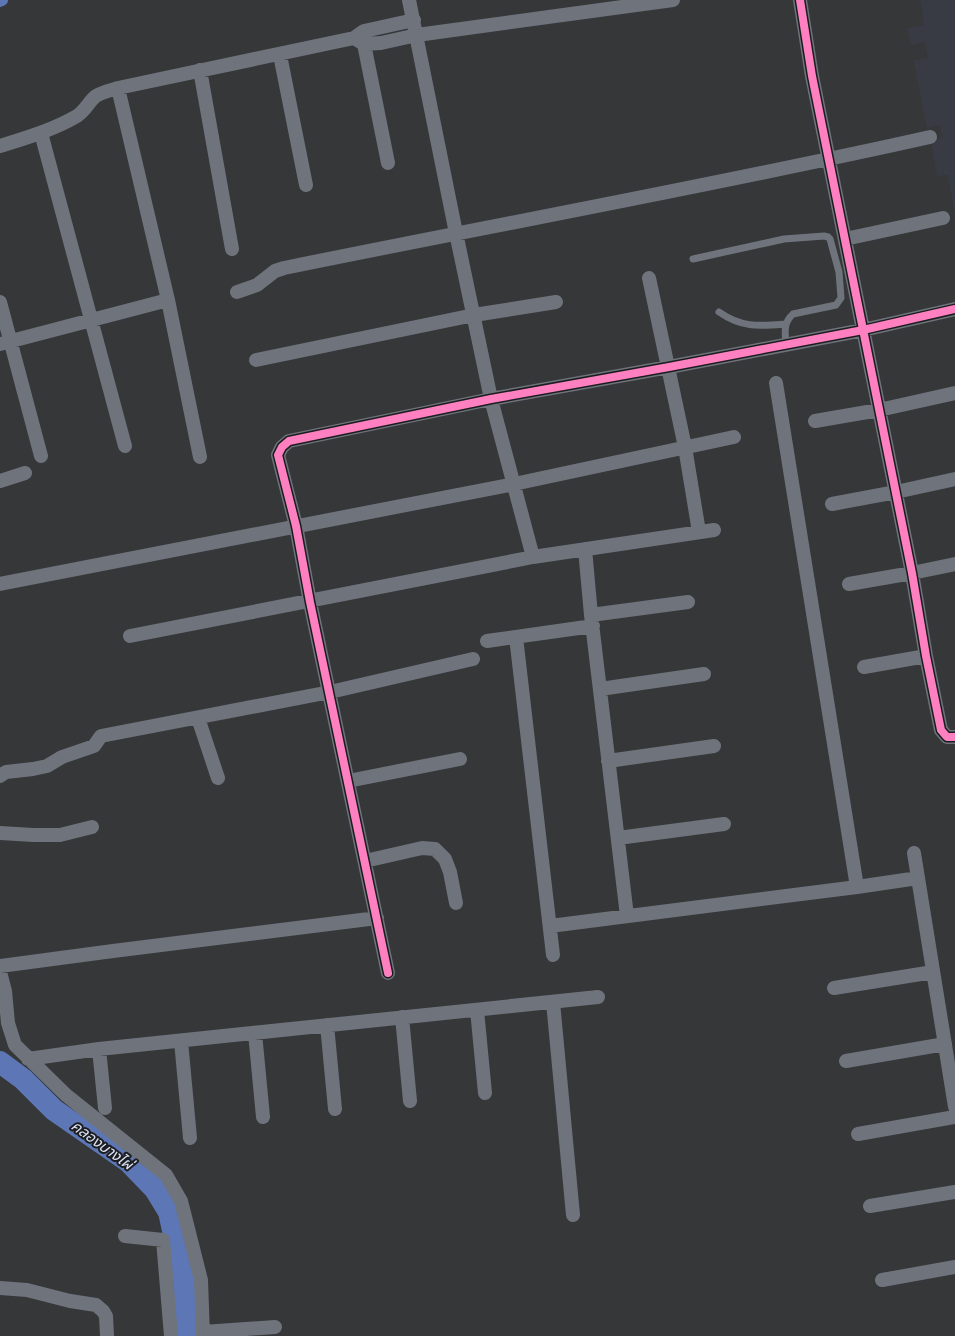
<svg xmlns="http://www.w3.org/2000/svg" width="955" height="1336" viewBox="0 0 955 1336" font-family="Helvetica,'Noto Sans Thai',sans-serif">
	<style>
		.built { fill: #383b44 }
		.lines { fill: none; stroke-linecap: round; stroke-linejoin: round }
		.canal { stroke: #5c76b6; stroke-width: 12 }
		.river { stroke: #5c76b6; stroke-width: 22 }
		.service { stroke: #6f737c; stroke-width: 7 }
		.minor { stroke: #6f737c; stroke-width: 14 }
		.cycleway-casing { stroke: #1c1d1f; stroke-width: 11 }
		.cycleway { stroke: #ff80c0; stroke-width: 8 }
		.labels { text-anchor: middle; stroke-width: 4; stroke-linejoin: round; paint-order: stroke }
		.water-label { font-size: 15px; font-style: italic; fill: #d9e2f5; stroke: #1c1d1f }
	</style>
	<rect width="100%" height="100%" fill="#353739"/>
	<!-- built -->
	<path class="built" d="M920,0h35v216l-7,-41 -11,1 -6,-35 12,-4 -4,-12 -12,3 -13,-67 14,-3 -3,-16 -14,3 -4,-17 17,-3z"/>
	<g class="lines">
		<!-- canal -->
		<path class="canal" d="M0,1l2,-1"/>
		<!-- river -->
		<path class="river" d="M0,1062l23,17 31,31 75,52 26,27 14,23 15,69 3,55"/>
		<!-- service -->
		<path class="service" d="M693,259l91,-20 40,-3 4,1 2,2 9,33 2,26 -5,7 -43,9c-10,9 -8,18 -7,31
			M719,312c23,16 40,14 66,12"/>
		<!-- minor -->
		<path class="minor" d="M409,0l47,233 35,166 42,158
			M800,0l12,76 100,497 14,83 15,74 6,7h8
			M364,37v7l24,119
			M354,38l10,6 17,-1 36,-8 256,-35
			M280,55l26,130
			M200,70l32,179
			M118,88l50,212 32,157
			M41,133l84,313
			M0,146c26,-8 53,-16 77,-30 9,-6 13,-16 19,-20 6,-4 16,-6 22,-8l236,-50 10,-7 50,-11
			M845,239l98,-21
			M649,278l36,169 14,85
			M237,292l20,-7 18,-14 9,-3c215,-44 432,-83 646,-131
			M0,302l41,154
			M0,344l168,-44
			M256,360l218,-45 82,-13
			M776,383l81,504
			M815,421l64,-11 76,-17
			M0,481l25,-8
			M832,504l64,-12 59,-13
			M585,549l6,66 36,301
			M0,584l514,-100 220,-47
			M849,584l63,-11 43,-9
			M591,615l97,-13
			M130,636l403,-79 181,-27
			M516,637l37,318
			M487,641l106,-15
			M864,667l62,-11
			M600,689l104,-15
			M198,718l20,60
			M608,761l106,-15
			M0,776l6,-4 27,-3 14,-3 15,-9 32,-11 7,-10 229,-44 143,-33
			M348,781l112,-22
			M0,833l33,2h27l32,-8
			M618,838l106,-14
			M914,853l41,254
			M365,861l57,-13 13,1 10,10 5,13 6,31
			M550,926l307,-39 61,-9
			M0,966l113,-15 264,-33
			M0,972l5,19 3,32 7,22 51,50 100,80 15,26 20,79 2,56
			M388,973l-78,-371 -14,-76 -18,-71 4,-8 7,-6 202,-42 178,-32 194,-37 92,-21
			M834,988l99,-16
			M553,1002l20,213
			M477,1010l8,83
			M402,1017l8,84
			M327,1025l8,84
			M255,1033l8,84
			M181,1041l9,97
			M99,1049l6,59
			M28,1059l71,-10 499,-52
			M846,1061l99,-17
			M858,1134l97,-17
			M870,1206l85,-14
			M125,1236l38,4 8,96
			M882,1280l73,-13
			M0,1288l27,2 43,11 26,4 7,6 3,5 1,20
			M203,1332l72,-5"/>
		<defs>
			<path id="cycleway" d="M800,0l12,76 100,497 14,83 15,74 6,7h8
				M388,973l-78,-371 -14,-76 -18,-71 4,-8 7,-6 202,-42 178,-32 194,-37 92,-21"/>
		</defs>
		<!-- cycleway casing -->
		<use href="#cycleway" class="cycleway-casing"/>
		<!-- cycleway -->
		<use href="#cycleway" class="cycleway"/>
	</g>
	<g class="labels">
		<!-- water labels -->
		<g class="water-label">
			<text transform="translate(102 1145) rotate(36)" y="5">คลองบางไผ่</text>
		</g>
	</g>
</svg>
